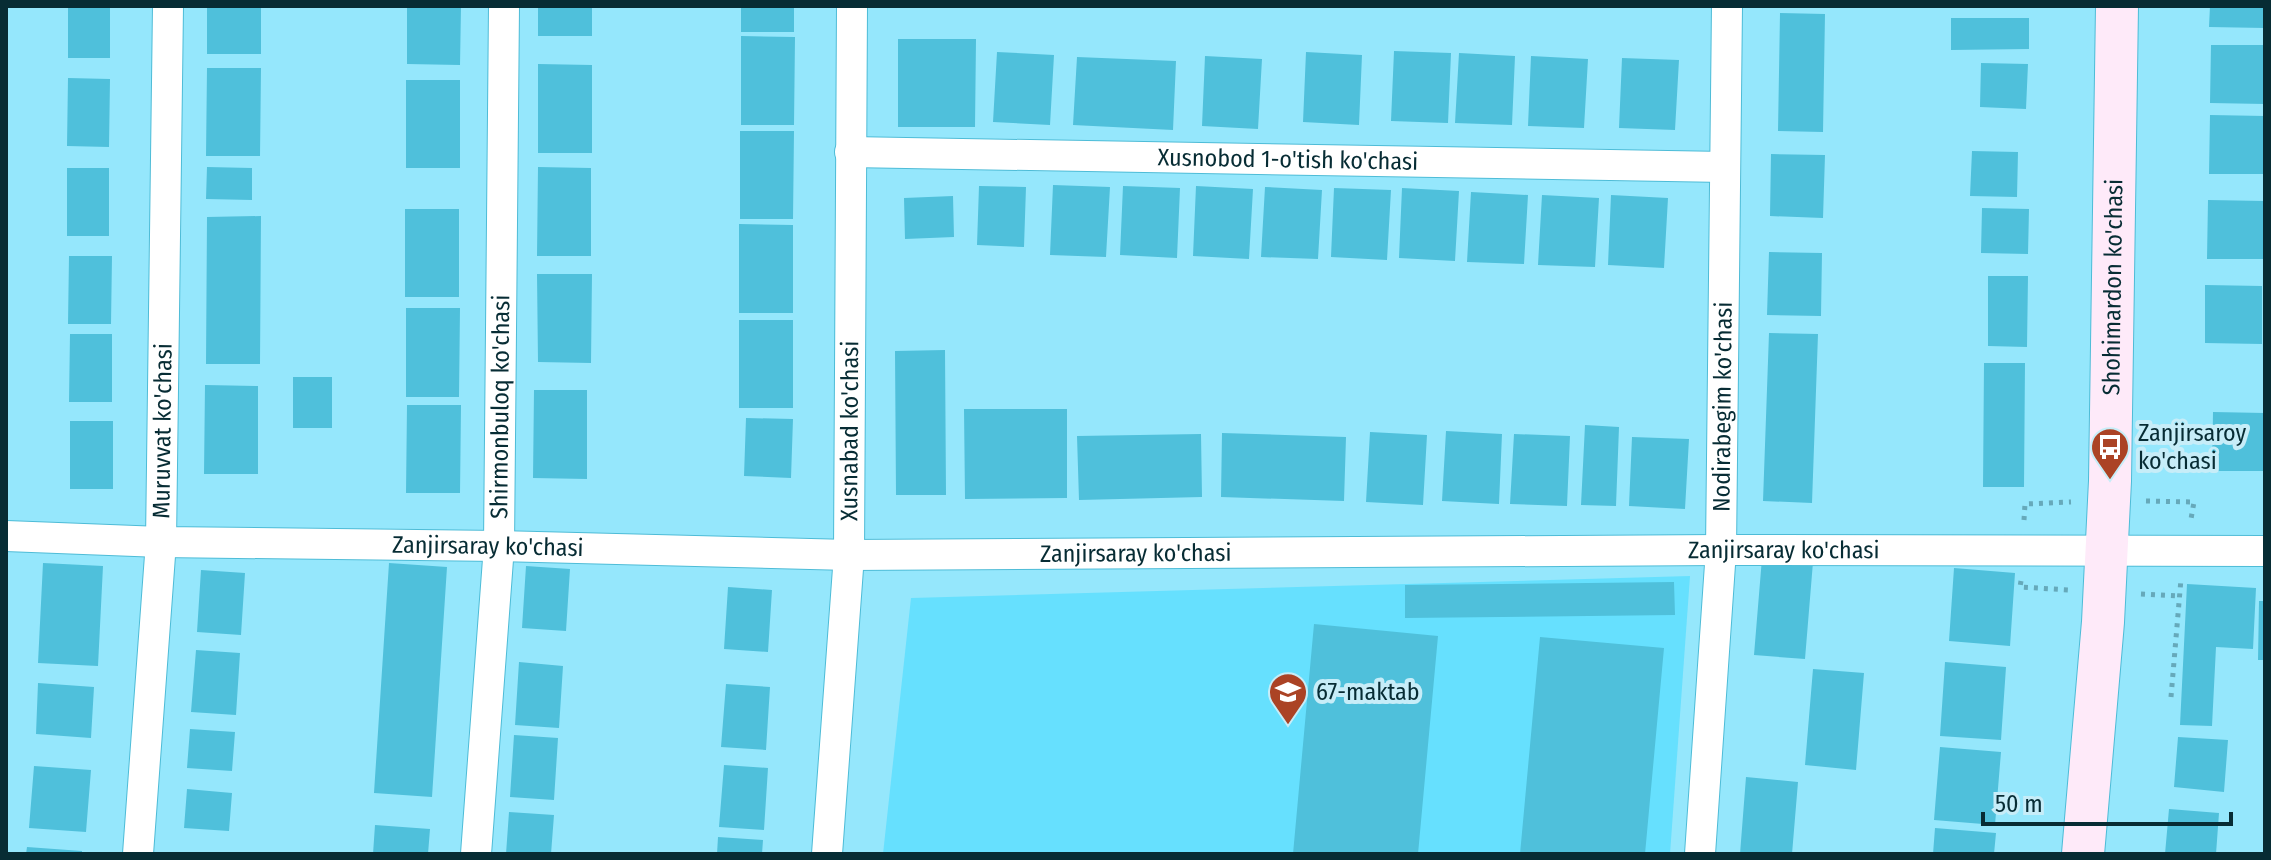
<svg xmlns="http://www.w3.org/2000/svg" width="2271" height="860" viewBox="0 0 2271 860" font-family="'Fira Sans Condensed',sans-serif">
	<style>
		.built { fill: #66e0fe }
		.building { fill: #4fc0db }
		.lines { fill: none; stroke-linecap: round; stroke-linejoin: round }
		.minor-casing { stroke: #4ebcd7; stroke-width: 32 }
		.secondary-casing { stroke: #4ebcd7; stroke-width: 44 }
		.path { stroke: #66a9ba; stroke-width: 5; stroke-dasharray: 4 6; stroke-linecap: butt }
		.minor { stroke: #fff; stroke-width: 30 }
		.secondary { stroke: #feeaf9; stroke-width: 42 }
		.labels { text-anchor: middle; stroke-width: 8; stroke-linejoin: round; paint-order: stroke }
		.street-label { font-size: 24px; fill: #072c34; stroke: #c7edf8 }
		.poi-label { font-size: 24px; fill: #072c34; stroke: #c7edf8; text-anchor: start }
	</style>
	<rect width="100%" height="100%" fill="#95e7fc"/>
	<!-- built -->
	<path class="built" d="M1690,576l-20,278h-787l28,-256z"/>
	<!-- building -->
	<path class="building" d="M68,6h42v52h-42z
		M207,6h54v48h-54z
		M407,6h54l-1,59 -53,-1z
		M538,6h54v30h-54z
		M741,6h53v26h-53z
		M2210,6h55v22l-56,-1z
		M1780,13l45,1 -2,118 -45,-1z
		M1951,18h78v31l-78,1z
		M741,36l54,1 -1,88h-53z
		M898,39h78l-1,88h-77z
		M2211,45h54v59l-55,-1z
		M1394,51l57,2 -3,70 -57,-2z
		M997,52l57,3 -4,70 -57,-3z
		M1306,52l56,3 -3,70 -56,-3z
		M1459,53l56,3 -3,69 -57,-2z
		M1205,56l57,3 -4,70 -56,-3z
		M1531,56l57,3 -4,69 -56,-2z
		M1077,57l99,4 -3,69 -100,-5z
		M1622,58l57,2 -4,70 -56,-2z
		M1981,63l47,1 -2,45 -46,-2z
		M538,64l54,1v88h-54z
		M207,68h54l-1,88h-54z
		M68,78l42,1 -1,68 -42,-1z
		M406,80h54v88h-54z
		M2210,115l55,1v58h-56z
		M740,131h54l-1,88h-53z
		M1972,151l46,1 -1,45 -47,-1z
		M1771,154l54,1 -2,63 -53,-2z
		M207,167l45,1v32l-46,-1z
		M538,167l53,1v88h-54z
		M67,168h42v68h-42z
		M1053,185l57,2 -4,70 -56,-2z
		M979,186l47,1 -2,60 -47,-2z
		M1123,186l57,2 -3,70 -57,-3z
		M1196,186l57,3 -4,70 -56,-3z
		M1265,187l57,3 -4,69 -57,-2z
		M1334,188l57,2 -4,70 -56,-3z
		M1402,188l57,3 -4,70 -56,-3z
		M1471,192l57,3 -4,69 -57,-2z
		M1542,195l57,3 -4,69 -57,-2z
		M1611,195l57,3 -4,70 -56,-3z
		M953,196l1,41 -49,2 -1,-41z
		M2208,200l57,1 -1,58h-57z
		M1982,208l47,1 -1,45 -47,-1z
		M405,209h54v88h-54z
		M261,216l-1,148h-54l1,-147z
		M739,224l54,1v88h-54z
		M1769,252l53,1 -1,63 -54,-1z
		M69,256h43l-1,68h-43z
		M537,274h55l-1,89 -53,-1z
		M1988,276h40l-1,71 -39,-1z
		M2205,285l57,1v58l-57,-1z
		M406,308h54l-1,89h-53z
		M739,320h54v88h-54z
		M1769,333l49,1 -6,169 -49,-2z
		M70,334h42v68h-43z
		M945,350l1,145h-50l-1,-144z
		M1984,363h41l-1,124h-41z
		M293,377h39v51h-39z
		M205,385l53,1v88h-54z
		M534,390h53v89l-54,-1z
		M407,405h54l-1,88h-54z
		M964,409h103v89l-102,1z
		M2213,412l52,1v58h-53z
		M746,418l47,1 -2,59 -47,-2z
		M70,421h43v68h-43z
		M1585,425l34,2 -3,79 -35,-1z
		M1446,431l56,3 -3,70 -57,-3z
		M1370,432l57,3 -4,70 -57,-3z
		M1222,433l124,4 -2,64 -123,-4z
		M1201,434l1,63 -123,3 -2,-64z
		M1514,434l56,2 -3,70 -57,-2z
		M1632,437l57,2 -4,70 -56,-3z
		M1762,558l51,4 -8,97 -51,-4z
		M43,563l60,3 -5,100 -60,-3z
		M389,563l58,4 -15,230 -58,-4z
		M526,566l44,3 -4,62 -44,-3z
		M1954,568l61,5 -5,73 -61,-5z
		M201,570l44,3 -4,62 -44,-3z
		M1674,582l1,33 -270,3v-33z
		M2187,584l69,4 -3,61 -37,-2 -4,79 -32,-1z
		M728,587l44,3 -4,62 -44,-3z
		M2259,601h6v59h-7z
		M1314,624l124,12 -20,218h-125z
		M1540,637l124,11 -19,206h-125z
		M196,650l44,3 -4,62 -45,-3z
		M519,662l44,4 -4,62 -44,-3z
		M1945,662l61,5 -5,73 -61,-4z
		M1813,669l51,4 -8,97 -51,-5z
		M38,683l56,4 -3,51 -55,-4z
		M726,684l44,3 -4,63 -45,-3z
		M190,729l45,3 -3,39 -45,-3z
		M514,735l44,3 -4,62 -44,-3z
		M2178,737l50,3 -4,52 -50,-5z
		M1940,747l61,5 -6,73 -61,-5z
		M724,765l44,3 -4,62 -45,-3z
		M34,766l57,4 -5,62 -57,-4z
		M1746,777l52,5 -6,72h-52z
		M187,789l45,4 -3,38 -45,-3z
		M2169,809l50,4 -3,41h-51z
		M509,812l45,3 -3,39h-45z
		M375,825l55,4 -2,25h-55z
		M1935,828l61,5 -2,21h-61z
		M718,837l45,3 -1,14h-45z
		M27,847l55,4v3h-56z"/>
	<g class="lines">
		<defs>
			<g id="minor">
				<path id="s1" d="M850,152l875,15"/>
				<path id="s2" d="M6,536l155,6 338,4 350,9 872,-5 544,1"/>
				<path id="s3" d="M138,854l23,-312 7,-536"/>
				<path id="s4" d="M476,854l23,-308 5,-540"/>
				<path id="s5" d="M827,854l22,-299 3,-549"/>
				<path id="s6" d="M1700,854l21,-304 6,-544"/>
			</g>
			<g id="secondary">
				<path id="s7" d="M2083,854l20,-232 7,-141 7,-475"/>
			</g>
		</defs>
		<!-- minor casing -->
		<use href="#minor" class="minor-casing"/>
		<!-- secondary casing -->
		<use href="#secondary" class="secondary-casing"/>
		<!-- path -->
		<path class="path" d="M2146,501l48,1 -3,17
			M2024,520l1,-16 46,-2
			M2021,581l-1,6 49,3
			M2141,594l38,2
			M2171,697l10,-118"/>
		<!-- minor -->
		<use href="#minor" class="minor"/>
		<!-- secondary -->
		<use href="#secondary" class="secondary"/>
	</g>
	<!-- icons -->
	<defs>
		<symbol id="bus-pin" viewBox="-11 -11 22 30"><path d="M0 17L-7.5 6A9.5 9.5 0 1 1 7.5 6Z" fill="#ab4325" stroke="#c7edf8"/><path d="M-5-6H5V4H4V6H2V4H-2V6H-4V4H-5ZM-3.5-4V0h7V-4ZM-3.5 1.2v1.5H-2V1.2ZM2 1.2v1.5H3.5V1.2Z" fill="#fff"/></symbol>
		<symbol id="school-pin" viewBox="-11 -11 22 30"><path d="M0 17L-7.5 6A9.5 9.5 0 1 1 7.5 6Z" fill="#ab4325" stroke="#c7edf8"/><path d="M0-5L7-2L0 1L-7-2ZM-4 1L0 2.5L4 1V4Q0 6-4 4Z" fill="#fff"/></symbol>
	</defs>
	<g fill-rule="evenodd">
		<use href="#bus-pin" x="2088" y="425" width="44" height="60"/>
		<use href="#school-pin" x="1266" y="670" width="44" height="60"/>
	</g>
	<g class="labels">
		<!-- street labels -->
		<g class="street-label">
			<text dy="8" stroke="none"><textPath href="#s1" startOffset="438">Xusnobod 1-o'tish ko'chasi</textPath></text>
			<text dy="8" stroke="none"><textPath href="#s7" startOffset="568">Shohimardon ko'chasi</textPath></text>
			<text dy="8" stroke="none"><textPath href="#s4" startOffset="448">Shirmonbuloq ko'chasi</textPath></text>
			<text dy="8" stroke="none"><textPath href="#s6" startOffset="448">Nodirabegim ko'chasi</textPath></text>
			<text dy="8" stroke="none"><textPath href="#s3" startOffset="424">Muruvvat ko'chasi</textPath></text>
			<text dy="8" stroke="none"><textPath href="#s5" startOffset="424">Xusnabad ko'chasi</textPath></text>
			<text dy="8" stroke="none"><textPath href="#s2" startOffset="482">Zanjirsaray ko'chasi</textPath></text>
			<text dy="8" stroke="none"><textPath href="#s2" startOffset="1778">Zanjirsaray ko'chasi</textPath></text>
			<text dy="8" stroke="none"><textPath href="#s2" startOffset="1130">Zanjirsaray ko'chasi</textPath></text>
		</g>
		<!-- poi labels -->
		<g class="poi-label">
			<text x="2138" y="441">Zanjirsaroy<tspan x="2138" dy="28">ko'chasi</tspan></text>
			<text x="1316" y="700">67-maktab</text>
		</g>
	</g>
	<!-- border -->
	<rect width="2271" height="860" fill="none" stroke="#072c34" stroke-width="16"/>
	<!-- scale -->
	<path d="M1983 812v12h248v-12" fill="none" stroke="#072c34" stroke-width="4"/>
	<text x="1995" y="812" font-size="24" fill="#072c34" stroke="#c7edf8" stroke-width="6" paint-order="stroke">50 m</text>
</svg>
